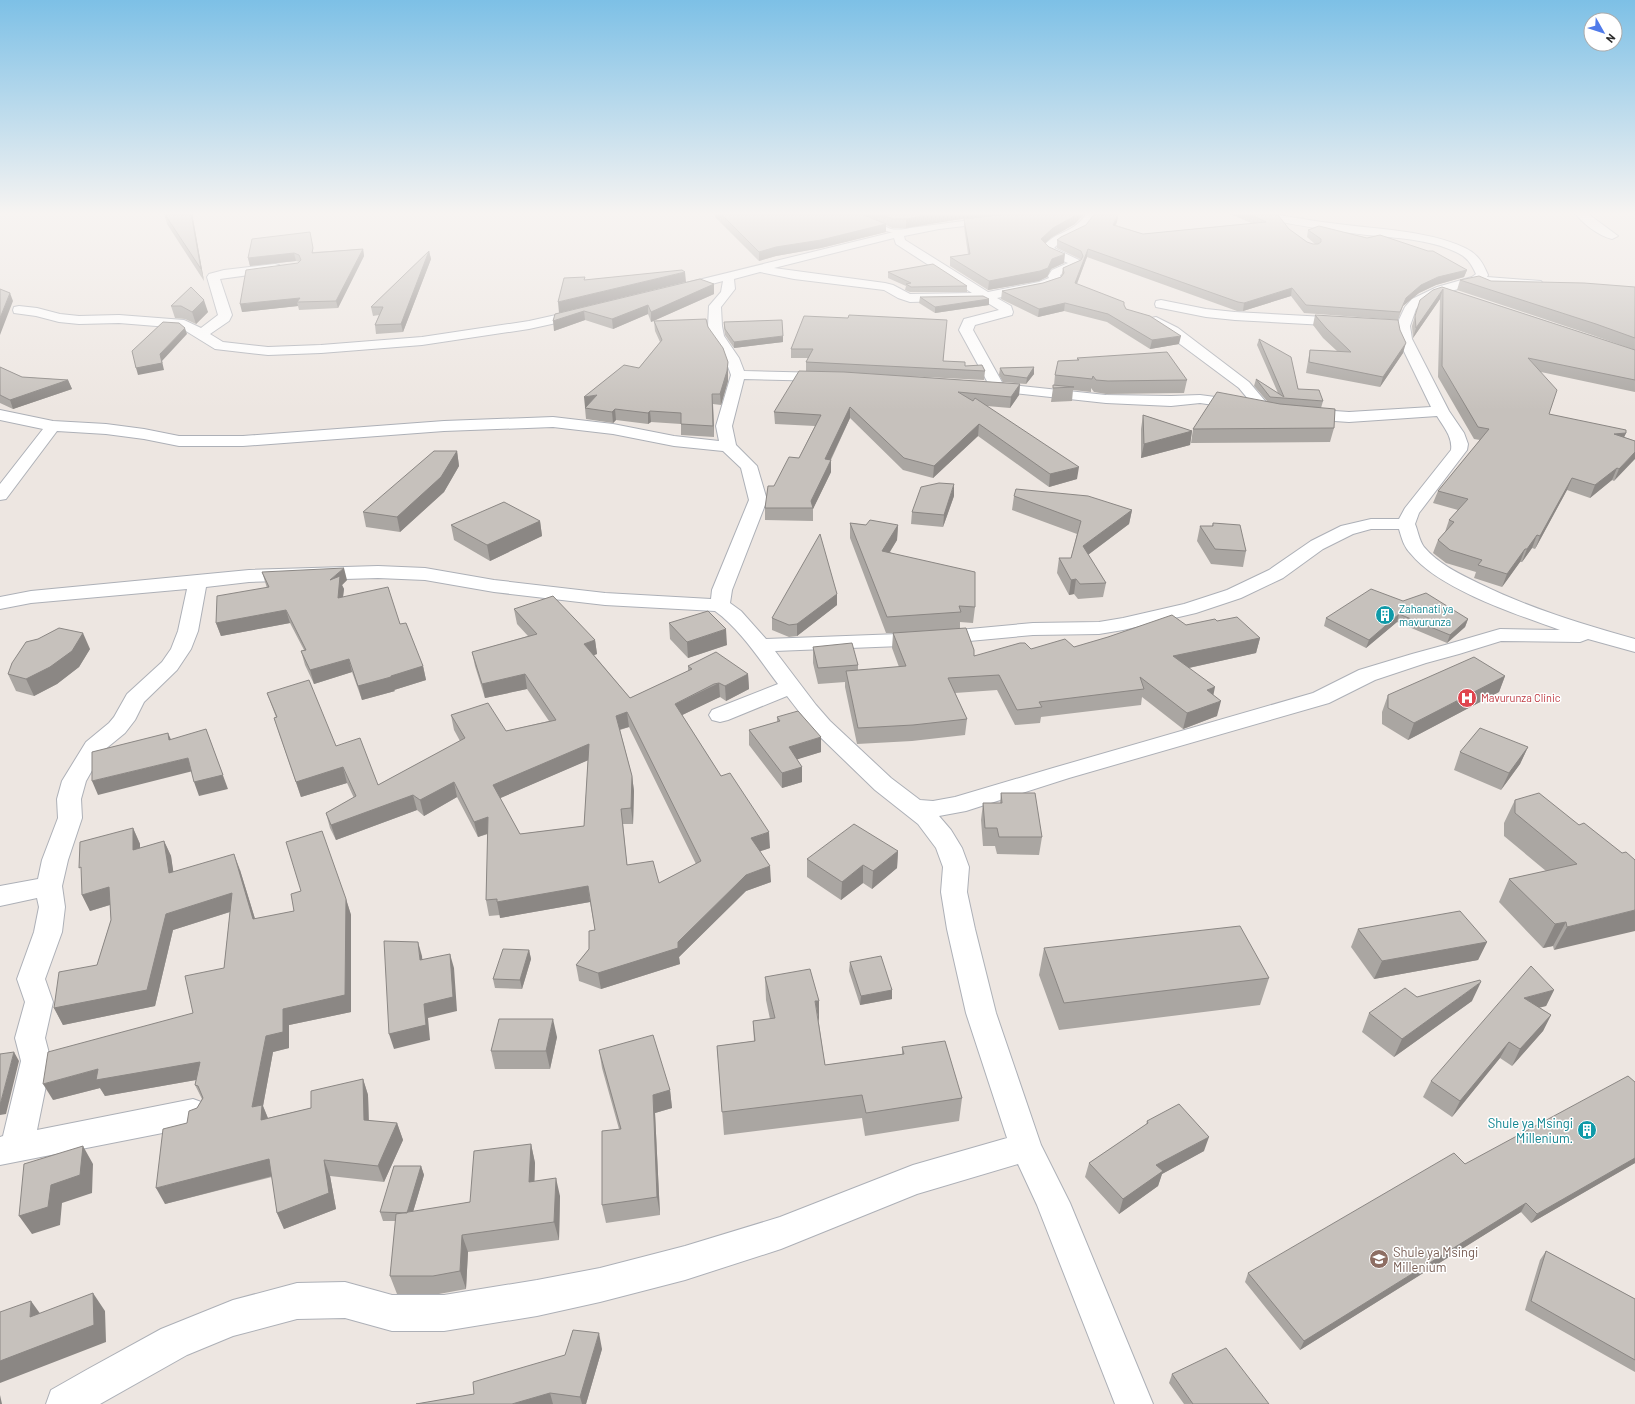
<svg xmlns="http://www.w3.org/2000/svg" width="1635" height="1404" viewBox="0 0 1635 1404" font-family="Barlow,sans-serif">
	<style>
		.lines { fill: none; stroke-linecap: round; stroke-linejoin: round }
		.service-casing { stroke: #adb0b7; stroke-width: 2 }
		.minor-casing { stroke: #adb0b7; stroke-width: 2 }
		.service { fill: #fff; fill-rule: evenodd }
		.minor { fill: #fff; fill-rule: evenodd }
		.wall { fill: #aaa6a2; fill-rule: evenodd }
		.shaded-wall { fill: #8b8784 }
		.building { fill: #c6c1bc; stroke: #8b8784; fill-rule: evenodd }
		.labels { text-anchor: middle; stroke-width: 3; stroke-linejoin: round; paint-order: stroke }
		.culture-label { font-size: 11px; fill: #0d838f; stroke: #fff; text-anchor: start }
		.health-label { font-size: 11px; fill: #be3a42; stroke: #fff; text-anchor: start }
		.near-culture-label { font-size: 13px; fill: #0d838f; stroke: #fff; text-anchor: end }
		.near-education-label { font-size: 13px; fill: #785e54; stroke: #fff; text-anchor: start }
	</style>
	<rect width="100%" height="100%" fill="#ede6e1"/>
	<g class="lines">
		<defs>
			<path id="service" d="M869,221c7,-1 14,5 22,8 7,2 16,-2 22,2 -12,8 -32,-2 -44,-8z"/>
			<path id="minor" d="M1087,213h11l-14,18 -25,12 -5,5 25,12 2,4 -2,3 -19,8 2,5 -2,3 -18,6 -45,9 14,8 2,6 -1,3 -37,10 -2,5 30,54 103,11 65,1 29,-1 46,6 3,3 -3,3 -5,2 -41,-6 -29,3 -65,-3 -120,-13 -2,-3 4,-4 -29,-53 5,-11 35,-9 -16,-10 -73,2 -12,-4 -14,-8 -90,-11 -34,-7 -26,7 1,10 -14,18 1,19 2,10 15,22 5,13 82,2 5,1 2,3 -2,3 -5,1 -82,-2 -12,47 4,19 21,21 10,34 -35,90 -2,13 11,8 25,28 160,-6 107,-10 66,-1 24,-4 61,-14 43,-14 42,-20 42,-29 30,-15 30,-7h28l6,-11 46,-58c2,-13 -8,-24 -14,-34l-88,6 -44,-3 -5,-2 -3,-3 3,-3 5,-2 44,3 82,-5 -33,-68 -2,-13 9,-19 7,-8 25,-12 35,-10 4,-3c-5,-11 -9,-17 -20,-22 -27,-13 -60,-14 -89,-17 -39,-5 -77,-10 -115,-20l-1,-2c27,0 52,7 79,10 41,6 99,7 135,25 13,6 18,15 23,27l-1,2 54,4 2,3 -2,3 -4,1 -61,-4 -39,11 -16,9 -5,5 -6,17 2,13 37,72 15,22 4,11 -1,6 -48,63 -4,11c3,7 4,16 9,23 14,17 36,27 56,37 49,24 102,40 155,55v13l-47,-13 -8,3 -79,-1 -42,13 -33,9 -51,17 -46,23 -260,75 -103,33 -27,5 12,14 11,18 7,19 -2,25 8,37 21,84 45,132 29,58 83,201h-38l-78,-199 -19,-41 -101,30 -136,55 -96,31 -85,22 -63,14 -93,15h-52l-47,-13 -48,1 -64,17 -46,19 -87,49h-54l5,-14 37,-21 73,-40 72,-29 64,-17 48,-1 47,13h52l93,-15 63,-12 85,-22 95,-29 133,-52 94,-27 -41,-125 -19,-84 -6,-37 2,-25 -7,-19 -18,-24 -43,-34 -61,-59 -27,-35 -59,24 -8,2 -8,-2 -3,-5 3,-5 66,-26c-19,-25 -37,-54 -63,-73l-110,-6 -111,-13 -69,-12 -47,-2 -129,4 -43,5 -8,44 -7,18 -14,21 -33,32 -9,18 -10,13 -22,18 -17,30 -5,18 1,19 -14,42 -6,26 3,21 -3,25 -17,47 8,23 -8,36 6,23 -14,69 156,-31 11,4 5,10 -5,10 -11,4 -193,38v-28l3,-1 18,-75 -6,-23 10,-36 -8,-23 17,-47 5,-25 -2,-9 -37,8v-20l38,-7 4,-19 16,-42 -1,-19 5,-18 24,-39 23,-19 5,-6 13,-23 35,-32 9,-13 7,-18 9,-42 -156,14 -31,6v-12l31,-6 218,-21 129,-4 47,2 69,12 111,13 106,6 1,-9 37,-90 -8,-32 -18,-17 -49,-5 -61,-12 -60,-7 -109,4 -201,15h-64l-35,-7 -38,-5 -49,-3 -51,68 -6,1v-16l43,-55 -43,-9v-10l53,11 53,3 38,5 35,7h64l201,-15 109,-4 60,7 61,12 45,5 -3,-15 15,-51 -6,-17 -15,-22 -2,-10 1,-20 12,-14 2,-11 -45,12 -4,-1 -2,-3 2,-3 236,-58 84,-11 4,1 1,2 -1,2 -59,7 -35,7 1,4 83,52 51,-10 10,-4 -1,-2 4,-6 16,-7 -19,-8 -7,-7c13,-18 31,-13 45,-35zM894,238l2,6 76,49 -62,1 -17,-9 -8,-2 -111,-15zM1371,529h28c3,10 5,18 12,25 28,35 107,61 149,76l-60,-1 -7,2 -48,14 -33,9 -53,16 -46,23 -260,75 -98,29 -22,4 -13,-1 -29,-22 -61,-57 -14,-16 -41,-54 151,-6 107,-10 66,-1 24,-4 73,-17 45,-15 42,-20 40,-29 30,-15z
				M1575,213h12l31,23 -6,3c-13,-3 -29,-15 -37,-26z
				M275,264l4,1 2,3 -2,3 -59,8 12,36 -3,6 -19,13 13,8 45,5 53,-2 101,-8 107,-16 54,-12 5,1 1,3 -1,3 -59,13 -107,16 -101,8 -53,2 -53,-6 -34,-21 -62,-5 -40,1 -20,-2 -23,-6 -22,-3 -1,-3 1,-3 5,-1 18,2 23,6 19,2 40,-1 65,5 17,8 17,-13 -11,-38 2,-3 15,-4z
				M1161,300l45,9 29,3 109,6 5,1 2,3 -2,3 -5,1 -109,-6 -29,-3 -50,-10 -1,-3 1,-3z
				M1156,317l22,11 71,54 22,26 -3,3 -5,2 -5,-2 -19,-23 -90,-67 2,-3z"/>
		</defs>
		<!-- service casing -->
		<use href="#service" class="service-casing"/>
		<!-- minor casing -->
		<use href="#minor" class="minor-casing"/>
		<!-- service -->
		<use href="#service" class="service"/>
		<!-- minor -->
		<use href="#minor" class="minor"/>
	</g>
	<!-- wall -->
	<path class="wall" d="M164,213h28l12,68 -37,-57z
		M715,213h290l-44,6 -55,9h-14l-6,-3v7l-65,16 -45,8 -17,5 -44,-44z
		M1228,213h43l18,16 18,13 6,2h2l-8,-7 1,-7 159,40 -3,7 -28,8 -17,8 -16,13 -5,14 -94,-7 -13,-17 -48,15h-6l-150,-54 -10,27 47,22 2,3 53,35 -29,5 -43,-27 -43,-11 -26,6 -37,-18 1,-8 41,-8 18,-6 2,-9 18,-8 -1,-1 -23,-11v-8l61,-25 -1,7 -1,3 27,9 108,-11z
		M964,219l111,5 -23,13 -7,6 19,20 -13,6 -4,8 -8,4 -51,9 -38,-24v-9l18,-3 -4,-27z
		M252,239l62,13 49,-3 1,7 -26,52 -39,2 -1,-4 -56,6 58,-50 -4,-1 -46,5 -2,-8z
		M429,251l2,8 -28,73 -27,2 -1,-9 4,-10 -6,1 -2,-9z
		M888,272l79,14v6h-57l-5,-2 1,-4 -18,-8z
		M1460,280l175,7v105l-94,-20 8,42 77,19 -2,4 11,4 -21,40 -2,-1 -22,18 -23,-8 -32,59 -3,-1 -10,14h-2l-18,25 -28,-9 2,-6 -30,-9 -13,-10 5,-13 7,-8 4,-12 9,-10 -25,-7 5,-12 42,-51 -6,-1 -36,-62 2,-78 -27,39 -1,-12 3,-10 27,-29 190,62 -40,-14 -135,-45z
		M714,284v10l-63,28 -3,-8 -35,15 -28,-9 -31,11 1,-17z
		M191,287l17,25 -12,12 -11,-5 -10,-1 -4,-12z
		M920,297l69,2v6l-54,8 -16,-10z
		M1315,315l88,38 -23,34 -74,-14 2,-12 2,-11 27,1 -14,-13 -10,-13z
		M654,321l54,6 20,35v19l-7,24 -8,-1 1,33 -33,-2v-11l-30,-2 -3,2 -32,-4 -3,3 -27,-4 -1,-11 1,-1h-1l54,-39 21,-26 -5,-11z
		M724,322l59,20 -49,6 -9,-13 -1,-7z
		M946,329l-3,32 42,10 -1,9 -79,-4 115,8 -1,11 -9,13 -23,-2 90,73 -28,8 -71,-51 -45,42 -30,-8 -53,-52 -19,42v12l-18,37v12l-48,-1v-12l9,-22 25,-28 16,-32 -40,-2 -1,-12 32,-41v-9l2,-4h-17v-9z
		M1259,339l39,50 25,12 -2,7 13,20 -4,14 -139,1 2,-14 74,-28 -13,-15 2,-7 22,14 -21,-48z
		M1077,358l110,22 -3,13 -78,1 -12,-2 -3,-4v4l-18,-2 -1,11 -21,1 2,-14 1,-3 1,-10 22,-15z
		M0,367l22,10 46,3 4,9 -59,20 -13,-6z
		M1034,367v7l-8,10 -23,-2 -4,-7 1,-7z
		M1143,415l49,16 -2,14 -49,13v-29z
		M457,451l2,15 -15,26 -44,40 -34,-5 -3,-15z
		M954,496l-11,31 -32,-3 1,-12z
		M1014,496l118,14 -3,14 -41,31 18,28 -3,14 -25,2 -4,-5 -5,1 -12,-22 2,-15h12l6,-24 -65,-24z
		M540,521l2,15 -52,25 -36,-21 -3,-15z
		M850,523l16,2h32l-1,15 -7,12 85,55 -2,16 -13,-1v6l14,28 57,-7 43,-2 112,-22 31,-4 43,17 -4,15 -67,15 24,27 4,21 -34,13 -41,-32 -1,8 -100,12 -1,6 -25,2 -18,-35 -42,3 12,26 -2,16 -53,6 -55,3 -12,-57v-5l-27,2 -5,-21v-16l45,18v5l41,-3 -7,-19 1,-15h-7l-36,-95z
		M1213,523l33,28 -3,16 -32,-3 -14,-23 3,-15h12z
		M262,572l85,8 -5,5 2,4 -1,8 57,27 23,42 3,14 -32,10 1,1 -33,9 -10,-28 -38,12 -9,-19 -4,-14 3,-1 -14,-27 -69,13 -5,-13 51,-35z
		M837,594v11l-40,31 -8,1 -17,-7v-12z
		M1403,601l65,18 -3,8 -18,16 -50,-21 -31,26 -42,-22 2,-8z
		M514,609l81,31 2,14 -3,1 36,43 58,-27v-5l60,8 1,15 -23,12 -6,-4 -5,2 -33,16 39,61 49,72 -10,3 11,31 -25,9 -67,66 1,7 -79,25 -22,-8 -3,-16 13,-16 6,-19 -5,-28 -90,16v-3l-11,1 -3,-16 2,-66 -10,3 -21,-40 -33,19 -7,-6 -81,30 -6,-12 -4,-15 28,-15 -7,-15 -46,14 -22,-64 -5,-15 2,-1 -9,-24 69,53 42,39 82,-44 -6,-11 -3,-15 55,16 43,-10 -22,-32 -42,9 -10,-32 -3,-14 56,-16 -11,-12zM629,727l67,137 -37,19 -32,-18 -4,-41h10l1,-33 -2,-15 -12,-46zM588,760l-4,66 -64,8 -20,-36z
		M669,623l58,22 -39,13 -18,-19z
		M90,649l-11,18 -22,17 -23,12 -18,-5 -8,-17z
		M1505,676l-6,16 -91,48 -26,-16v-12l6,-17z
		M777,717l44,35 -24,7 5,8v15l-20,6 -33,-43v-15l28,-8z
		M1528,747l-8,17 -19,26 -47,-20 6,-18z
		M1001,793l41,44 -3,18 -42,-1 -2,-8h-12l-2,-26 2,-17h17z
		M1515,800l64,25 43,28 -68,97 -1,-4 -10,2 -44,-46 10,-23 37,-8 -42,-35v-13z
		M133,828l7,16v4l24,-7 7,15 2,16 67,-2 15,49 39,-8 52,-12 5,16v97l-62,13v23l-16,4 -10,54 5,12 43,-10 52,-29 5,16 1,26 28,2 6,17 -19,42 -54,-6 6,33 -52,20 -7,-16 -5,-36 -107,27 22,-81 10,-15 5,-9 -7,-14 1,-5 -91,16 -5,-8 -47,12 140,-87 31,-45 6,-56 -57,18 -18,76 -92,19 -9,-17 43,-43 14,-45 -1,-15 -20,6 -8,-16z
		M898,851l-1,17 -25,21 -9,-6 -22,17 -34,-23v-18z
		M1358,929l129,13 -9,18 -104,19 -23,-32z
		M1044,948l225,30 -9,27 -201,25 -20,-55z
		M529,950l2,9 -9,30 -27,-1 -2,-9z
		M850,962l42,28v9l-32,6 -11,-34z
		M765,977l54,47 6,41 77,-11v-7l60,51 -3,23 -94,15 -3,-18 -138,17 -7,-89 37,-5 -1,-20 17,-2 -4,-19z
		M1554,990l-8,16 -7,1 12,8 -8,16 -31,35 -12,-8 -48,59 -29,-20 8,-16z
		M1417,997l55,4 -78,56 -32,-25 7,-19z
		M557,1037l-7,32h-55l-4,-18z
		M599,1050l71,40 2,18 -17,5 5,102 -54,8 -4,-18 17,-76 -17,-61z
		M1635,1082v81l-104,60 -10,-11 -221,138 -55,-68 3,-9 217,-109z
		M1147,1121l57,30 -42,23 -4,12 -39,28 -34,-37 4,-14 57,-38z
		M531,1144l4,19 -1,18 26,15 -1,44 -91,12 -2,37 -27,5h-42l-7,-18 6,-55h-13l-3,-9 41,-46 3,9 -11,37 57,-10z
		M1546,1251l89,48v73l-110,-62 15,-50z
		M602,1349l-16,55h-170l58,-10z
		M1172,1374l97,30h-85l-15,-21z"/>
	<!-- shaded-wall -->
	<path class="shaded-wall" d="M191,213h1l12,68 -3,-12z
		M940,213h65l-44,6 -55,9v-9z
		M1078,213h7l-10,11 -23,13 -12,11 1,-9 12,-11z
		M1118,215l-1,7 -5,10 1,-7z
		M886,224v8l-65,16 -45,8 -17,5v-9l17,-5z
		M363,249l1,7 -26,52 -2,-7z
		M1088,249l-1,8 -13,34 1,-8z
		M429,251l2,8 -28,73 -2,-8z
		M294,253l2,8 -46,5 -2,-8z
		M1065,254l-1,9 -13,6 -4,8 -8,4 -51,9 1,-9 63,-22z
		M1467,270l-3,7 -28,8 -17,8 -16,13 -5,14 8,-22 15,-13 17,-8z
		M685,272l1,10 -127,31 -1,-11z
		M714,284v10l-63,28v-10z
		M1292,288l-1,8 -48,15 1,-8z
		M1443,289l-3,10 -27,39 3,-10z
		M10,293l3,8 -13,34v-17z
		M300,298l-3,4 1,4 -56,6 -2,-8z
		M989,299v6l-54,8v-6z
		M204,300l4,12 -12,12 -4,-12z
		M1065,303l-1,8 -26,6 1,-8z
		M648,305v9l-35,15 -1,-10z
		M584,311l1,9 -31,11 -1,-10z
		M185,328l2,6 -25,27 2,9 -26,5 -2,-7 24,-14z
		M783,336v6l-49,6v-6z
		M1181,336l-2,8 -29,5 2,-9z
		M1406,343l-3,10 -23,34 3,-10z
		M728,362v19l-7,24 -1,-11z
		M1034,367v7l-8,10 1,-6z
		M68,380l4,9 -59,20 -3,-9z
		M1020,384l-1,11 -9,13 1,-11z
		M712,394l1,10 1,33 -1,-11z
		M597,395l2,11 -14,1 -1,-10z
		M850,407v11l-25,53v-12z
		M615,409l1,11 -3,3 -1,-11z
		M650,411l1,11 -3,2v-11z
		M979,424l-1,12 -45,42 1,-12z
		M1192,431l-2,14 -49,13 3,-14z
		M1626,433l-5,11 -7,-10z
		M457,451l2,15 -15,26 -44,40 -3,-15z
		M1635,452v7l-21,22 5,-12z
		M831,460v12l-18,37 -2,-8z
		M1079,467l-2,12 -28,8 1,-13z
		M1617,468l-5,12 -22,18 5,-13z
		M1572,478l-5,12 -32,59 5,-13z
		M954,484v12l-11,31 1,-12z
		M1132,510l-3,14 -48,36 2,-14z
		M540,521l2,15 -52,25 -3,-16z
		M898,525l-1,15 -16,26 1,-15z
		M1537,535l-5,13 -10,14 5,-13z
		M1525,549l-5,13 -18,25 5,-13z
		M344,568l3,12 -5,5 2,4 -3,22 -11,-31z
		M1076,579l-2,15 -5,1 2,-15z
		M837,594v11l-40,31v-12z
		M286,610l4,13 -69,13 -5,-13z
		M1399,614l-2,8 -31,26 3,-8z
		M1468,619l-3,8 -18,16 3,-8z
		M726,629l1,16 -39,13 -1,-16z
		M83,633l7,16 -11,18 -22,17 -23,12 -8,-17z
		M1260,638l-4,15 -86,19 3,-16z
		M595,640l2,14 -11,4 -2,-14z
		M349,659l3,13 -38,12 -4,-14z
		M423,666l3,14 -32,10 1,1 -33,9 -4,-14z
		M525,674l2,15 -42,9 -3,-14z
		M748,674l1,15 -23,12 -1,-15z
		M1505,676l-6,16 -91,48 6,-17z
		M719,683l1,14 -44,21 -1,-14z
		M1215,687l-3,15 -5,-12z
		M1221,701l-4,15 -34,13 4,-16z
		M627,712l2,15 -11,3 -2,-14z
		M206,729l22,60 -29,7 -5,-14z
		M168,733l6,13 -5,-6z
		M821,737v15l-32,10v-15z
		M589,744l2,15 -95,41 -3,-15z
		M1528,747l-8,17 -19,26 8,-17z
		M188,758l5,13 -95,24 -6,-14z
		M343,767l4,16 -46,14 -5,-15z
		M802,767v15l-20,6v-15z
		M632,776l2,15 -1,33 -2,-16z
		M454,782l3,15 -33,19 -4,-16z
		M413,795l4,15 -81,30 -5,-15z
		M488,817l4,15 -14,5 -4,-15z
		M133,828l7,16v22l-7,-16z
		M769,832l1,16 -18,6 -1,-16z
		M164,841l7,15 5,33 -7,-16z
		M898,851l-1,17 -25,21 1,-18z
		M234,854l6,16 20,65 -7,-16z
		M863,865v18l-22,17 1,-18z
		M770,866l1,16 -25,9 -67,66 1,7 -79,25 -3,-16 80,-31 68,-67z
		M588,886l2,16 -90,16 -3,-16z
		M109,887l7,16 -26,8 -8,-16z
		M232,893l7,16 -66,21 -18,76 -92,19 -9,-17 112,-94z
		M346,899l5,16v97l-62,13v23l-16,4 -10,54 6,15 -1,15 -16,-29 14,-71 17,-27z
		M1635,910v21l-81,19 13,-23z
		M1566,922l-13,24 -10,2 12,-24z
		M418,942l4,14 2,18 -4,-14z
		M1487,942l-9,18 -104,19 8,-18z
		M529,950l2,9 -9,30 -2,-9z
		M450,954l4,14 3,43 -29,7 2,22 -36,9 -5,-15 35,-30z
		M1481,982l-9,19 -78,56 8,-18z
		M892,990v9l-32,6 1,-9z
		M1554,990l-8,16 -30,8 8,-16z
		M815,1001h4v23z
		M1551,1015l-8,16 -31,35 8,-17z
		M553,1019l4,18 -7,32 -4,-18z
		M1509,1042l-9,16 -48,59 8,-16z
		M14,1052l5,9 -13,53 -6,1v-10z
		M200,1062l7,16 -102,18 -5,-8 -47,12 -10,-16 55,-15z
		M363,1079l5,16 1,41 -5,-16z
		M670,1090l2,18 -17,5 5,102 -3,-18 -4,-102z
		M397,1123l6,17 -19,42 -6,-16z
		M1209,1137l-5,14 -42,23 -4,12 -39,28 4,-15 33,-34z
		M531,1144l4,19 -1,37 -5,-18z
		M83,1146l10,18 -1,29 -30,10 -2,22 -28,9 -13,-18z
		M1635,1158v5l-104,60 6,-9z
		M269,1159l7,16 -111,29 -9,-16z
		M324,1160l6,16 6,33 -52,20 -7,-16z
		M421,1166l3,9 -14,47 -3,-9z
		M556,1178l4,18 -1,44 -5,-18z
		M1526,1203l-5,9 -221,138 4,-9z
		M462,1235l6,17 -2,37 -6,-18z
		M93,1293l12,18 1,31 -106,41v-22z
		M31,1301l13,18 -14,-2z
		M599,1333l3,16 -16,55h-4l-2,-7z
		M550,1393l3,11h-41z
		M0,1395l2,9h-2z"/>
	<!-- building -->
	<path class="building" d="M164,213h27l10,56z
		M720,213h139l27,11 -65,16 -45,7 -17,5z
		M878,213h62l-34,6h-13z
		M1014,213h64l-2,2 -23,13 -12,11 8,8 16,7 -13,5 -4,9 -8,3 -51,10 -39,-24 20,-3 -6,-35z
		M1095,213h20l3,2 -5,10 30,9 123,-12 -19,-9h24l7,2 11,14 18,13 6,2h5l3,-2v-3l-13,-9 11,-4 48,12 13,-3 48,16h5l34,19 -29,7 -17,8 -15,13 -6,14 -94,-7 -14,-17 -48,15 -6,-1 -150,-53 -13,34 49,19v3l2,4 24,7 31,20 -29,4 -44,-26 -43,-11 -26,6 -37,-18 41,-8 18,-6 3,-4 -1,-5 18,-8 2,-4 -2,-5 -24,-11 4,-3 25,-12z
		M310,232l3,16 -1,5 51,-4 -27,52 -39,1 3,-4 -60,6 6,-34 52,-7 3,-3 -2,-5 -5,-2 -46,5 4,-19z
		M429,251l-28,73 -26,1 8,-18h-12z
		M933,264l34,22 -56,1 -5,-3 5,-1 -23,-11z
		M682,270l3,2 -127,30 6,-24 21,-1 -1,3z
		M1479,276l12,5 93,2 51,4v51l-39,-14 -136,-44z
		M700,279l14,5 -63,28 -3,-7 -36,14 -28,-8 -31,10 2,-7z
		M191,287l13,13 -12,12 -11,-6h-10z
		M1442,287l193,63v30l-107,-22 29,32 -8,24 77,16v3l-12,1 21,7v11l-16,17 -2,-1 -22,17 -23,-7 -32,58 -3,-1 -10,14h-2l-18,25 -29,-9 4,-5 -32,-10 -12,-10 16,-18 -5,-2 19,-21 -30,-8 51,-62 -11,-2 -36,-61 1,-77 -27,39 -1,-12 5,-16 13,-10z
		M0,289l10,4 -10,25z
		M983,296l6,3 -54,8 -15,-10z
		M849,315l98,5 -4,41 22,1v4l17,-1 3,6 -179,-9 7,-13h-22l13,-33 44,2z
		M1315,315l83,5 2,10 6,13 -23,34 -74,-15 1,-12 41,2 -25,-24z
		M706,319l2,8 15,21 5,14 -1,9 -7,23h-8l1,32 -32,-2v-11l-31,-2 -2,2 -33,-4 -3,3 -27,-4 12,-13 -13,2 40,-32 15,3 23,-28 -8,-19z
		M782,320l1,16 -49,6 -9,-13 -1,-7z
		M163,322l16,1 6,5 -25,26 2,9 -26,5 -4,-17z
		M1259,339l32,18 7,32 21,1 4,11 -53,-4 -14,-18 28,18z
		M1167,352l20,28 -79,1 -12,-1 -3,-4 -1,3 -37,-4 3,-14 21,-1 -2,-2z
		M0,367l22,10 46,3 -58,20 -10,-5z
		M1034,367l-7,11 -23,-3 -4,-7z
		M799,371l45,1 176,12 -9,13 -53,-5 15,9 2,-3 104,69 -29,7 -71,-50 -45,42 -30,-8 -54,-51 -25,52 6,1 -20,41 2,7h-48l3,-22h6l15,-29 10,1 22,-43 -47,-3z
		M1053,385l21,2 -21,1z
		M1217,392l63,12 55,5 -1,19 -141,1z
		M1143,415l49,16 -48,13z
		M434,451h23l-16,26 -44,40 -34,-5z
		M939,483l15,1 -10,31 -32,-3 9,-25z
		M1016,489l72,7 44,14 -49,36 23,37 -26,1 -4,-5 -5,1 -12,-22h12l10,-37 -67,-25z
		M504,502l36,19 -53,24 -36,-20z
		M870,520l28,5 -16,26 93,21v35l-16,-1 2,6 -74,5 -37,-94 16,2z
		M1213,523l27,2 6,26 -31,-2 -15,-23h13z
		M820,534l17,60 -40,30 -8,1 -17,-7z
		M344,568l-14,12 10,-4 -2,22 50,-11 12,37 6,-1 17,43 -32,10v1l-33,9 -9,-27 -39,11 -9,-19 5,-1 -20,-40 -70,13 1,-27 52,-9 -7,-15z
		M1371,589l32,12 23,-8 42,26 -18,16 -51,-21 -30,26 -43,-22z
		M553,596l42,44 -11,4 46,54 62,-29 -4,-3 28,-14 32,22 -23,12 -6,-3 -5,1 -39,20 46,72 9,-3 39,59 -18,6 19,28 -24,9 -68,67v6l-80,25 -22,-8 13,-16v-18l6,-1 -7,-44 -91,16v-3l-11,1 2,-83 -14,5 -20,-40 -34,18 -7,-5 -82,30 -5,-12 30,-17 -13,-29 -47,15 -22,-64 3,-1 -10,-24 42,-13 27,66 24,-8 18,47 87,-47 -14,-23 37,-12 18,28 50,-11 -31,-46 -43,10 -10,-32 65,-18 -23,-25zM627,712l74,149 -42,22 -6,-22 -26,4 -6,-56 10,-1 1,-32 -16,-60zM589,744l-5,82 -64,8 -27,-49z
		M708,611l18,18 -39,13 -18,-19z
		M1172,615l14,10 29,-6 2,2 20,-4 23,21 -87,18 42,31 -8,3 14,11 -34,12 -47,-36 4,12 -105,13 3,5 -25,3 -18,-35 -51,3 19,41 -54,6 -55,3 -12,-57 60,-5 -13,-33 73,-5 8,22v6l46,-13h5l6,6 34,-10 9,8 34,-10z
		M59,628l24,5 -11,18 -22,16 -24,12 -18,-5 4,-11 14,-21 12,-3z
		M852,643l6,22 -40,3 -5,-21z
		M1474,657l31,19 -91,47 -26,-15v-13z
		M798,711l23,26 -32,10 13,20 -20,6 -33,-43 31,-9 -3,-4z
		M1480,728l48,19 -19,26 -49,-21z
		M206,729l17,46 -29,7 -6,-24 -96,23v-29l76,-19 1,7z
		M1001,793h34l7,44h-43l-2,-9h-12l-2,-25h19z
		M1539,793l40,32 5,-2 38,30 4,-1 9,8v50l-68,17 -1,-5 -11,2 -46,-45 68,-15 -62,-51v-13z
		M854,824l44,27 -25,20 -10,-6 -21,17 -35,-23z
		M133,828v22l31,-9 5,32 65,-19 19,65 41,-8 -3,-17 10,-3 -15,-49 36,-11 24,68 -1,96 -62,14v23l-17,4 -14,71 10,-2 -1,15 50,-12v-17l52,-12 1,41 33,3 -19,43 -54,-6 5,33 -52,20 -8,-54 -113,29 7,-59 24,-6 2,-12 8,-3 6,-10 -5,-12 -3,-1 5,-23 -104,18 2,-11 -55,15 5,-32 145,-39 -8,-37 39,-8 8,-75 -66,21 -19,76 -93,18 5,-36 38,-7 14,-45 -2,-33 -27,8 -1,-28 -2,1 1,-26z
		M1460,911l27,31 -105,19 -24,-32z
		M1240,926l29,52 -205,25 -20,-55z
		M384,941l34,1 2,18 30,-6 3,43 -29,7 2,21 -37,9z
		M503,949l26,1 -9,30 -27,-1z
		M881,956l11,34 -31,6 -11,-34z
		M1531,966l23,24 -30,8 27,17 -31,34 -11,-7 -49,59 -29,-20z
		M810,969l9,32h-4l10,64 79,-11 -2,-7 43,-6 17,57 -96,15 -4,-18 -140,17 -5,-66 38,-5 -2,-20 22,-3 -10,-41z
		M1480,980l1,2 -79,57 -33,-26 36,-25 12,9z
		M499,1019h54l-7,32h-55z
		M653,1035l17,55 -17,5 4,102 -55,8v-74l19,-2 -22,-79z
		M14,1052l-14,53v-51z
		M1628,1076l7,6v76l-98,56 -11,-11 -222,138 -56,-68 206,-120 11,11z
		M1179,1104l30,33 -53,28 7,6 -40,28 -34,-36 59,-40 -1,-2z
		M531,1144l-2,38 27,-4 -2,44 -92,13 -2,36 -27,5h-43l6,-62 74,-12 4,-51z
		M83,1146l-3,29 -29,10 -3,22 -29,9 5,-52z
		M394,1166h27l-14,47 -27,-1z
		M1546,1251l89,48v61l-104,-59z
		M93,1293l1,32 -94,36v-49l31,-11 -1,16z
		M573,1330l26,3 -19,64 -30,-4 -38,11h-96l58,-10 -1,-12 92,-27z
		M1226,1348l43,56h-76l-21,-30z"/>
	<!-- sky -->
	<linearGradient id="sky" x2="0" y2="1"><stop stop-color="#7dc0e6"/><stop offset="0.52" stop-color="#f7f4f2"/><stop offset="1" stop-color="#f7f4f2" stop-opacity="0"/></linearGradient>
	<rect width="1635" height="410" fill="url(#sky)"/>
	<!-- icons -->
	<defs>
		<symbol id="building-disc" viewBox="-11 -11 22 22"><circle r="9.5" fill="#0f9aa8" stroke="#fff"/><path d="M-4-6H4V6H1V3H-1V6H-4ZM-2.5-4.3h1.7v1.8h-1.7ZM.8-4.3h1.7v1.8H.8ZM-2.5-1h1.7V.8h-1.7ZM.8-1h1.7V.8H.8Z" fill="#fff"/></symbol>
		<symbol id="hospital-disc" viewBox="-11 -11 22 22"><circle r="9.5" fill="#e0444e" stroke="#fff"/><path d="M-5-5h3v3.5h4V-5h3V5h-3V1.5h-4V5h-3Z" fill="#fff"/></symbol>
		<symbol id="school-disc" viewBox="-11 -11 22 22"><circle r="9.5" fill="#8d6e63" stroke="#fff"/><path d="M0-5L7-2L0 1L-7-2ZM-4 1L0 2.5L4 1V4Q0 6-4 4Z" fill="#fff"/></symbol>
	</defs>
	<g fill-rule="evenodd">
		<use href="#building-disc" x="1374" y="604" width="22" height="22"/>
		<use href="#hospital-disc" x="1456" y="687" width="22" height="22"/>
		<use href="#building-disc" x="1576" y="1119" width="22" height="22"/>
		<use href="#school-disc" x="1368" y="1248" width="22" height="22"/>
	</g>
	<g class="labels">
		<!-- culture labels -->
		<g class="culture-label">
			<text x="1399" y="613">Zahanati ya<tspan x="1399" dy="13">mavurunza</tspan></text>
		</g>
		<!-- health labels -->
		<g class="health-label">
			<text x="1481" y="702">Mavurunza Clinic</text>
		</g>
		<!-- near-culture labels -->
		<g class="near-culture-label">
			<text x="1573" y="1128">Shule ya Msingi<tspan x="1573" dy="15">Millenium.</tspan></text>
		</g>
		<!-- near-education labels -->
		<g class="near-education-label">
			<text x="1393" y="1257">Shule ya Msingi<tspan x="1393" dy="15">Millenium</tspan></text>
		</g>
	</g>
	<!-- north arrow -->
	<g transform="translate(1603 32) rotate(129)"><circle r="19" fill="#ffffff" stroke="#ababab"/>
	<path d="M0-3L7 15L0 10L-7 15Z" fill="#507bea"/>
	<text y="-6" font-size="11" font-weight="bold" text-anchor="middle" fill="#2d2d2d">N</text>
	</g>
</svg>
